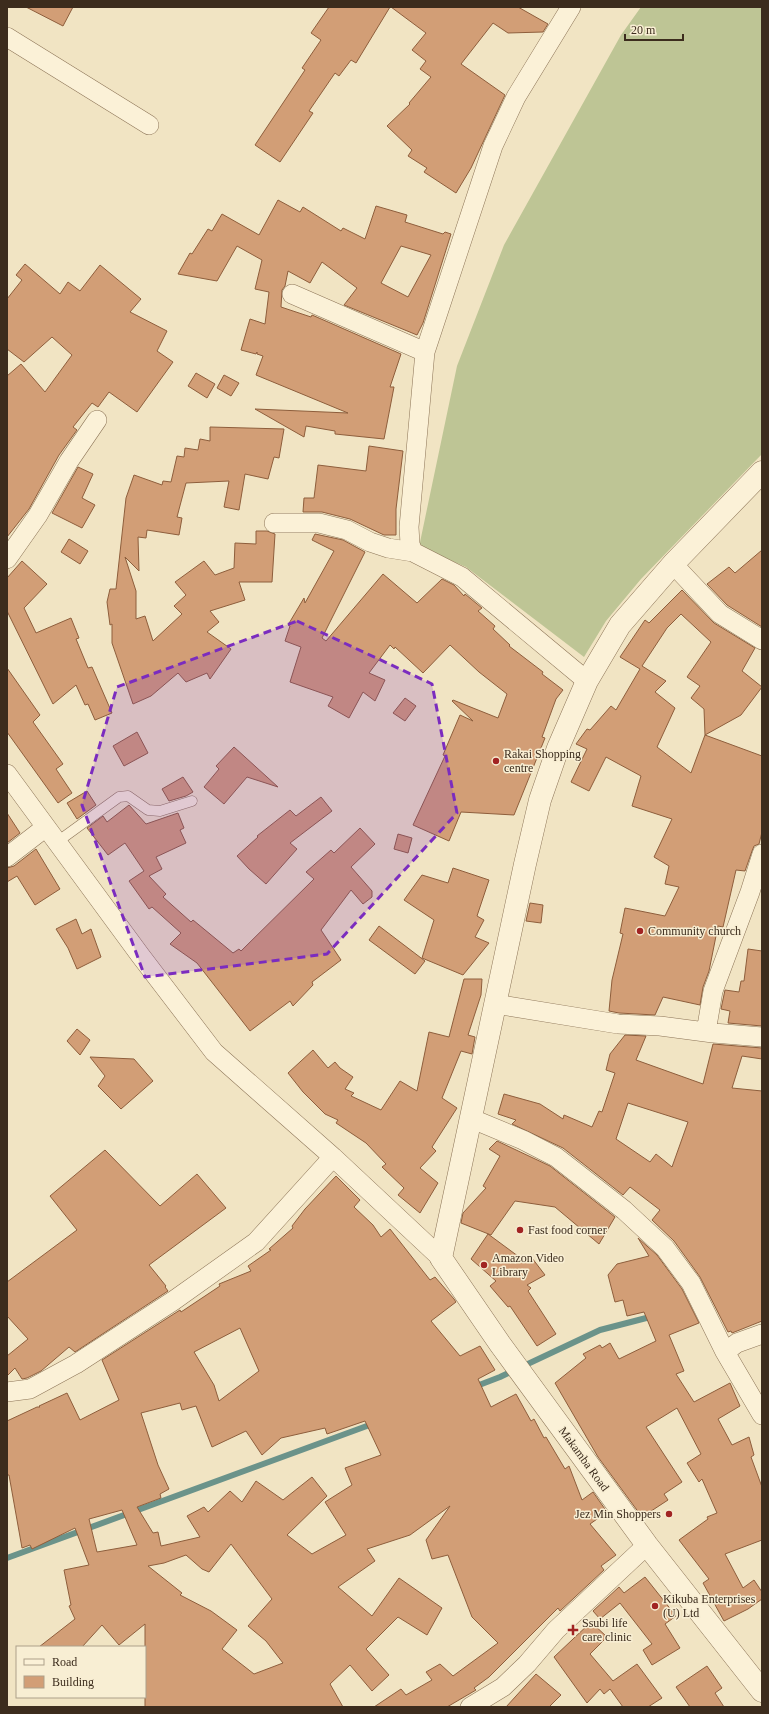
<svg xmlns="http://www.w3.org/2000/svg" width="769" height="1714" viewBox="0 0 769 1714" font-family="Georgia,serif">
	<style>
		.cemetery { fill: #bec595 }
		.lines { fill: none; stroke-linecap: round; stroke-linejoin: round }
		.stream { stroke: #6b938a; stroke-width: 6 }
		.building { fill: #d29e76; stroke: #8e5e3c; fill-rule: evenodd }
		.service-casing { stroke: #8d7558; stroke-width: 11 }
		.minor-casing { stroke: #8d7558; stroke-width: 20 }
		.tertiary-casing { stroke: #8d7558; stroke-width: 23 }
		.service { stroke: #fbf1d7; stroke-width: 10 }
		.minor { stroke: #fbf1d7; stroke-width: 19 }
		.tertiary { stroke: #fbf1d7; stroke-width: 22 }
		.marked { fill: #7b2cbf; fill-opacity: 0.2; stroke: #7b2cbf; stroke-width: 3; stroke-dasharray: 8 5; stroke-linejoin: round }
		.poi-dot { fill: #a12423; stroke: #f8eed3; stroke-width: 1.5 }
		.labels { text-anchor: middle; stroke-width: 3; stroke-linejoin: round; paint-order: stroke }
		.poi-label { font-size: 12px; fill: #3c2c1d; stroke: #f8eed3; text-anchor: start }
		.street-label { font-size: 12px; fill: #3c2c1d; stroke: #f8eed3 }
	</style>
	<rect width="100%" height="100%" fill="#f1e4c3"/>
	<!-- cemetery -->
	<path class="cemetery" d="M641,7h121v447l-121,125 -35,42 -22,36 -118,-90 -47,-20 38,-181 47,-121 117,-210z"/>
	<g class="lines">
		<!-- stream -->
		<path class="stream" d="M474,1387l26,-10 100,-47 54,-14
			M7,1558l368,-135"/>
	</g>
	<!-- building -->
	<path class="building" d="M26,7h47l-10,19z
		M329,7h61l-34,56 -5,-3 -12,16 -4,-3 -26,38 4,2 -33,49 -25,-17 50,-75 -3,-2 19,-28 -10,-7z
		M391,7h127l30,17 -5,8 -35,1 -15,-10 -32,41 44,31 -34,73 -15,25 -32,-21 3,-4 -19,-12 4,-6 -25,-24 23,-22 -1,-1 22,-26 -11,-8 6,-8 -14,-11 14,-17z
		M278,200l22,12 3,-5 38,24 2,-3 22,11 11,-33 31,9 -2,7 38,12 2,-2 6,2 -28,89 -6,12 -73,-30 13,-17 -35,-26 -12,21 -22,-12 -3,15 -3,4 -1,17 30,10 1,-2 89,39 -11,33h4l-10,52 -49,-5v-3l-29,-5 -2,11 -49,-28 93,4 -92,-38 7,-19 -6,-2v-2l-1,2 -15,-4 9,-31 15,5 4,-32 -14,-3 7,-29 -25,-14 -20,35 -39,-7 12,-21 2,1 16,-25 4,2 10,-17 37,21zM401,246l30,9 -23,42 -27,-14z
		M25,264l35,30 8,-12 12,9 20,-26 41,34 -11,13 37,19 -10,20 16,11 -36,50 -28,-20 -11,15 -6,-4 -19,24 4,3 -18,25 -30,54 -22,28v-161l14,-12 24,28 27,-37 -20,-18 -28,25 -17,-13v-50l15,-19 -6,-5z
		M196,373l19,11 -8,14 -19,-12z
		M224,375l15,8 -8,13 -14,-8z
		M210,427l74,2 -5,29 -5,-1 -6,22 -23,-5 -6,36 -15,-3 5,-26 -43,2 -9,34 5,1 -3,17 -32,-5 -1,8 -8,-1 1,34 -14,-14 11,34v28l9,-3 8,25 29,-27 -8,-8 12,-11 -11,-13 29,-21 11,14 19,-7 1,-25 21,1v-13h11l8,3 -3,48h-33l6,18 -35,11 9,11 -12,10 24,17 -21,30 -3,-6 -21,9 -8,-9 -27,23 -18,8 -21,-61v-19l-2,1 -3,-23 3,-13h6l10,-91 8,-23 28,10 1,-4 8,1 6,-26 7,1 1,-9 13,2 2,-11 10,2z
		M369,446l34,5 -7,58v26h-12l-34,-16 -28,-7h-19l1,-14h10l4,-33 48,6z
		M78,467l15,7 -11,24 13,7 -13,23 -30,-15z
		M315,534l28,6 22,12 -43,86 4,3 57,-67 34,29 25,-24 12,6 10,11 1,-2 17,14 -4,3 17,15 -2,3 17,16 -1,1 34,26 -1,2 21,16 -7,9 -14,38 3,1 -31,77 -53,-3 -12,29 -36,-16 32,-69 -2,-1 17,-40 13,6 -21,-20 1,-1 45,18 9,-24 -28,-22 -29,-27 -27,28 -28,-26 -1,2 -4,-4 -21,28 16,7 -10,21 -12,-9 -14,26 -21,-12 5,-9 -43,-15 11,-35 -16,-6 5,-15 -2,-1 16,-27 1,5 29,-52 -22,-11z
		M69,539l19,12 -8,13 -19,-12z
		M762,550v77l-35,-22 -20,-21 22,-17 6,6z
		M22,561l25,23 -23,24 12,25 35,-15 8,20 -3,1 12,29 4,-1 20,46 -17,7 -7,-16 -3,1 -9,-20 -23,19 -46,-93v-33z
		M682,590l32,33 41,25 -13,23 20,16 -21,28 -36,20 57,21v76l-3,12 -5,2 -2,5 -7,20 -9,-1 -13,57 -5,-1 -9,45 -6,16 -3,18 -37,-8 -8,18 -36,-2 -10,-2 3,-31 11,-46 -3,-1 5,-25 40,8 14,-29 -14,-3 4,-18 -15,-9 18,-38 -40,-13 9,-30 -35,-19 -17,34 -18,-9 16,-33 -11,-5 11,-15 3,1 21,-24 5,4 24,-41 -20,-12 25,-37 4,3zM681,614l30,28 -24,35 13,9 -9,12 13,11 1,26 -14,38 -34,-26 18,-39 -20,-16 11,-11 -24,-15 25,-38z
		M7,668l33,47 -7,7 30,42 -7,5 16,24 -14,10 -51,-71z
		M405,698l11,8 -11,15 -12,-8z
		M137,732l11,21 -24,13 -11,-20z
		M234,747l44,40 -31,-10 -23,27 -20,-17 15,-18 -3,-3z
		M183,777l10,15 -7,4 -17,5 -7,-12z
		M87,791l9,14 -19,14 -10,-16z
		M321,797l11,14 -42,32 7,6 -31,35 -17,-15 -12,-13 21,-19 -1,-1 33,-26 6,6z
		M129,805l17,19 32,-11 6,15 -4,2 6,13 -30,14 6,12 -13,7 17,18 -3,3 28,25 2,-2 40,33 6,-4 2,2 73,-72 -8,-7 25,-22 3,3 26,-25 15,16 -24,23 21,24v6l-9,7 -12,-14 -30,40 20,30 -29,22 1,3 -20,21 -3,-5 -40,30 -53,-68 -27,-19 11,-11 -29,-26 -3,2 -20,-28 15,-10 -19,-28 -17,12 -21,-27 16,-12 4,6z
		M7,813l13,20 -13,10z
		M398,834l14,4 -4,15 -14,-4z
		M36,849l24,40 -25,16 -18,-29 -10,6v-14l7,-2z
		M453,868l36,12 -12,36 7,4 -9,17 14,6 -26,32 -41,-17 12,-38 -30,-20 18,-25 26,8z
		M530,903l13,2 -2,18 -15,-2z
		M76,919l6,15 9,-5 10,28 -24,12 -9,-21 -12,-19z
		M379,926l46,35 -10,13 -46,-34z
		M748,949l14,2v75l-34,-3 2,-12 -9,-2 4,-19 14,2 2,-11h3z
		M464,979h18l-1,16 -13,40 7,2 -3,17 -11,-3 -19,47 15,10 -25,39 4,4 -16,17 18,15 -18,30 -22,-18 6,-7 -22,-21 4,-3 -20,-21 -30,-20 2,-3 -13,-6 -22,-22 -15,-19 25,-23 15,18 7,-6 5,6 13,9 -8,12 9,4 -3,3 30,14 19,-29 17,10 12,-59 20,5z
		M77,1029l13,11 -10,15 -13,-14z
		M625,1035l21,1 -10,24 67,24 10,-40 49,4v11l-20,-3 -10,32 30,3v230l-30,12 -1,-2 -3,1 -28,-55 -26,-36 -22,-21 8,-10 -30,-23 -7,8 -60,-47 -51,-24 4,-4 -18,-6 6,-20 36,10 23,15 1,-4 28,12 7,-16 3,1 13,-39 -9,-3 4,-16zM628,1103l60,19 -16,45 -16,-13 -6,8 -34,-23z
		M90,1057l44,2 19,22 -32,28 -23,-23 7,-10z
		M497,1141l53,25 65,51 -16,27 -44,-37 -40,-6 -24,34 -30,-12 2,-10 23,-25 -3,-2 17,-30 -11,-7z
		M105,1150l55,56 37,-32 29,34 -77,57 17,21 -1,1 3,4 -93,61 -6,-5 -28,24 -14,7 -5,1 -7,-11 -8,8v-20l21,-17 -21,-23v-34l70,-52 -27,-34z
		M336,1176l24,24 -6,7 19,18 8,12 9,-8 40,51 5,-3 19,22 2,3 -25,19 29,35 20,-10 15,24 -17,9 13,28 25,-13 15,27 3,-2 10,19 2,-1 19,32 4,-3 13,34 11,-8 14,20 -17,12 26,31 -15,11 3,4 -44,41 -2,-3 -69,69 -15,11 2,2 -29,17h-73l27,-18 5,6 26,-15 -6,-8 14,-8 13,12 45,-33 -26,-26 -24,-62 -16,4 -6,-19 24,-34 -40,29 -43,14 8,12 -37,26 34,29 27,-38 43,30 -15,27 -29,-18 -32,32 23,26 -17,16 -22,-26 -20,19 13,23h-198v-83l-26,21 -17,-20 -20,22h-43l36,-28 -6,-13 2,-1 -7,-35 25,-5 -14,-37 -43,21 -2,-4 -8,3 -13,-73h-2v-54l30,-14h3l-1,-1 28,-13 13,27 39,-20 -17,-40 78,-50 1,2 39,-26 -1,-2 32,-13 -3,-5 23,-16 -2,-1 24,-21 -1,-2 13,-17zM240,1328l19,43 -40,30 -5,-16 -20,-33zM180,1403l2,7 14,-4 16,41 34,-16 16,24 19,-17 44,-10 2,6 38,-13 16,34 -36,13 7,17 -27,17 21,33 -34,19 -25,-19 40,-39 -15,-19 -29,23 -27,-19 -14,21 -12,-11 -22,21 -4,-5 -17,9 13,21 -39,9 -3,-14 -5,1 -16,-26 24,-9 -1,-4 9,-5 -11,-24 -17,-52zM122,1510l15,35 -40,7 -8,-33zM231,1544l41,55 -24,27 18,15 17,22 -29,11 -32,-25 15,-19 -26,-19 -31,-16 2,-2 -34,-27 16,-3 22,-8 16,14 7,3z
		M488,1234l38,28 6,-4 13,17 -18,10 4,3 -3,3 28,43 -19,12 -27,-40 -2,1 -18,-21 6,-5 -25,-22z
		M638,1238l19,17 25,34 17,34 -30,12 15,36 -8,3 18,28 36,-19 10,23 -22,13 14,26 17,-8 5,18 -3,2 11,30v53l-37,14 18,34 11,-8 8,12v7l-14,10 -24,12 -21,-38 6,-4 -30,-39 29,-21 -1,-2 10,-4 -15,-34 -3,3 -12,-19 14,-9 -24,-46 -31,19 36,55 -18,12 4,6 -26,17 -44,-60 -43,-74 31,-25 -3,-4 17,-9 2,3 8,-5 9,16 37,-18 -12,-29 -17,4 -4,-16 -8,2 -7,-27 9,-11 32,-8z
		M645,1577l31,39 -11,8 15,24 -28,17 -9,-15 9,-6 -32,-41 -20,16 -7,-8 26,-24 5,6z
		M591,1622l16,15 -17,17 23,27 24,-17 25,34 -14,9h-25l-13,-18 -6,5 -4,-5 -13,14 -33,-46z
		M707,1666l15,22 -7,5 9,14h-34l-14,-20z
		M536,1674l25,21 -12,12h-43z"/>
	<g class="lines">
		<defs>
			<path id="service" d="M57,842l62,-45 9,-1 20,14 12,1 32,-10"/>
			<path id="minor" d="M571,7l-55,90 -23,49 -68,206 -16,175 1,17 3,8 49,25 125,104
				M7,37l142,88
				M292,294l133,58
				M274,523h45l28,7 23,12 18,6 25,4
				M7,559l31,-44 31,-54 28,-41
				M673,564l47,50 42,26
				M7,774l133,181 74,97 119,105 108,101
				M7,857l39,-30
				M495,1004l123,20 42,2 53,7 49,4
				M706,1032l7,-41 37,-99 12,-38
				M470,1118l53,22 33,17 68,53 41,38 26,35 34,69 37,63
				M725,1352l12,-9 25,-9
				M7,1392l23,-3 46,-25 97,-63 83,-59 77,-85
				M470,1707l33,-20 24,-23 29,-34 91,-85"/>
			<path id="tertiary" d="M762,472l-89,92 -53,61 -33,56 -29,67 -18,52 -15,64 -84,394 59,86 147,201 115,146"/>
		</defs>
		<!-- service casing -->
		<use href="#service" class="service-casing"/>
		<!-- minor casing -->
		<use href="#minor" class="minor-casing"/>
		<!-- tertiary casing -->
		<use href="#tertiary" class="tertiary-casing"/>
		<!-- service -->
		<use href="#service" class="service"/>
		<!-- minor -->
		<use href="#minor" class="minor"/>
		<!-- tertiary -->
		<use href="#tertiary" class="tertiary"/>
	</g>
	<!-- marked area -->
	<path class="marked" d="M297,621l135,63 25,129 -130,141 -182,23 -63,-172 35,-118z"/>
	<!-- markers -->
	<g class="poi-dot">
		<circle cx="496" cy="761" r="4"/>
		<circle cx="640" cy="931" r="4"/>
		<circle cx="520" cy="1230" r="4"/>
		<circle cx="484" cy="1265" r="4"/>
		<circle cx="669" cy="1514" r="4"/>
		<circle cx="655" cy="1606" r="4"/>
		<path d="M571 1624h4v4h4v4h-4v4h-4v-4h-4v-4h4z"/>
	</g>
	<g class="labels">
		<!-- poi labels -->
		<g class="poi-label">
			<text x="504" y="758">Rakai Shopping<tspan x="504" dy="14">centre</tspan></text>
			<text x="648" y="935">Community church</text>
			<text x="528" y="1234">Fast food corner</text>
			<text x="492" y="1262">Amazon Video<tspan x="492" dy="14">Library</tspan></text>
			<text x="661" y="1518" text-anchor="end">Jez Min Shoppers</text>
			<text x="663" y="1603">Kikuba Enterprises<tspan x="663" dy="14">(U) Ltd</tspan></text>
			<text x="582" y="1627">Ssubi life<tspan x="582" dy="14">care clinic</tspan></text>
		</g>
		<!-- street labels -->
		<g class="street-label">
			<text transform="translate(584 1459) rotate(54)" y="4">Makamba Road</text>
		</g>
	</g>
	<!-- border -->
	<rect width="769" height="1714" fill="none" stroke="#3c2c1d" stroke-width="16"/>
	<!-- legend -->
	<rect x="16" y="1646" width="130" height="52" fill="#f8eed3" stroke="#ada08a"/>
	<rect x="24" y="1659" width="20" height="6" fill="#fbf1d7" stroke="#ada08a"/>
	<text x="52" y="1666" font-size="12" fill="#3c2c1d">Road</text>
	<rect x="24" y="1676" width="20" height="12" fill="#d29e76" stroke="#ada08a"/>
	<text x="52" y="1686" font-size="12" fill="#3c2c1d">Building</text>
	<!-- scale -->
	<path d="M625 34v6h58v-6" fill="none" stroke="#3c2c1d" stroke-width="2"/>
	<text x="631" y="34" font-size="12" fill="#3c2c1d" stroke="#f8eed3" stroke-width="3" paint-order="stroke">20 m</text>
</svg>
